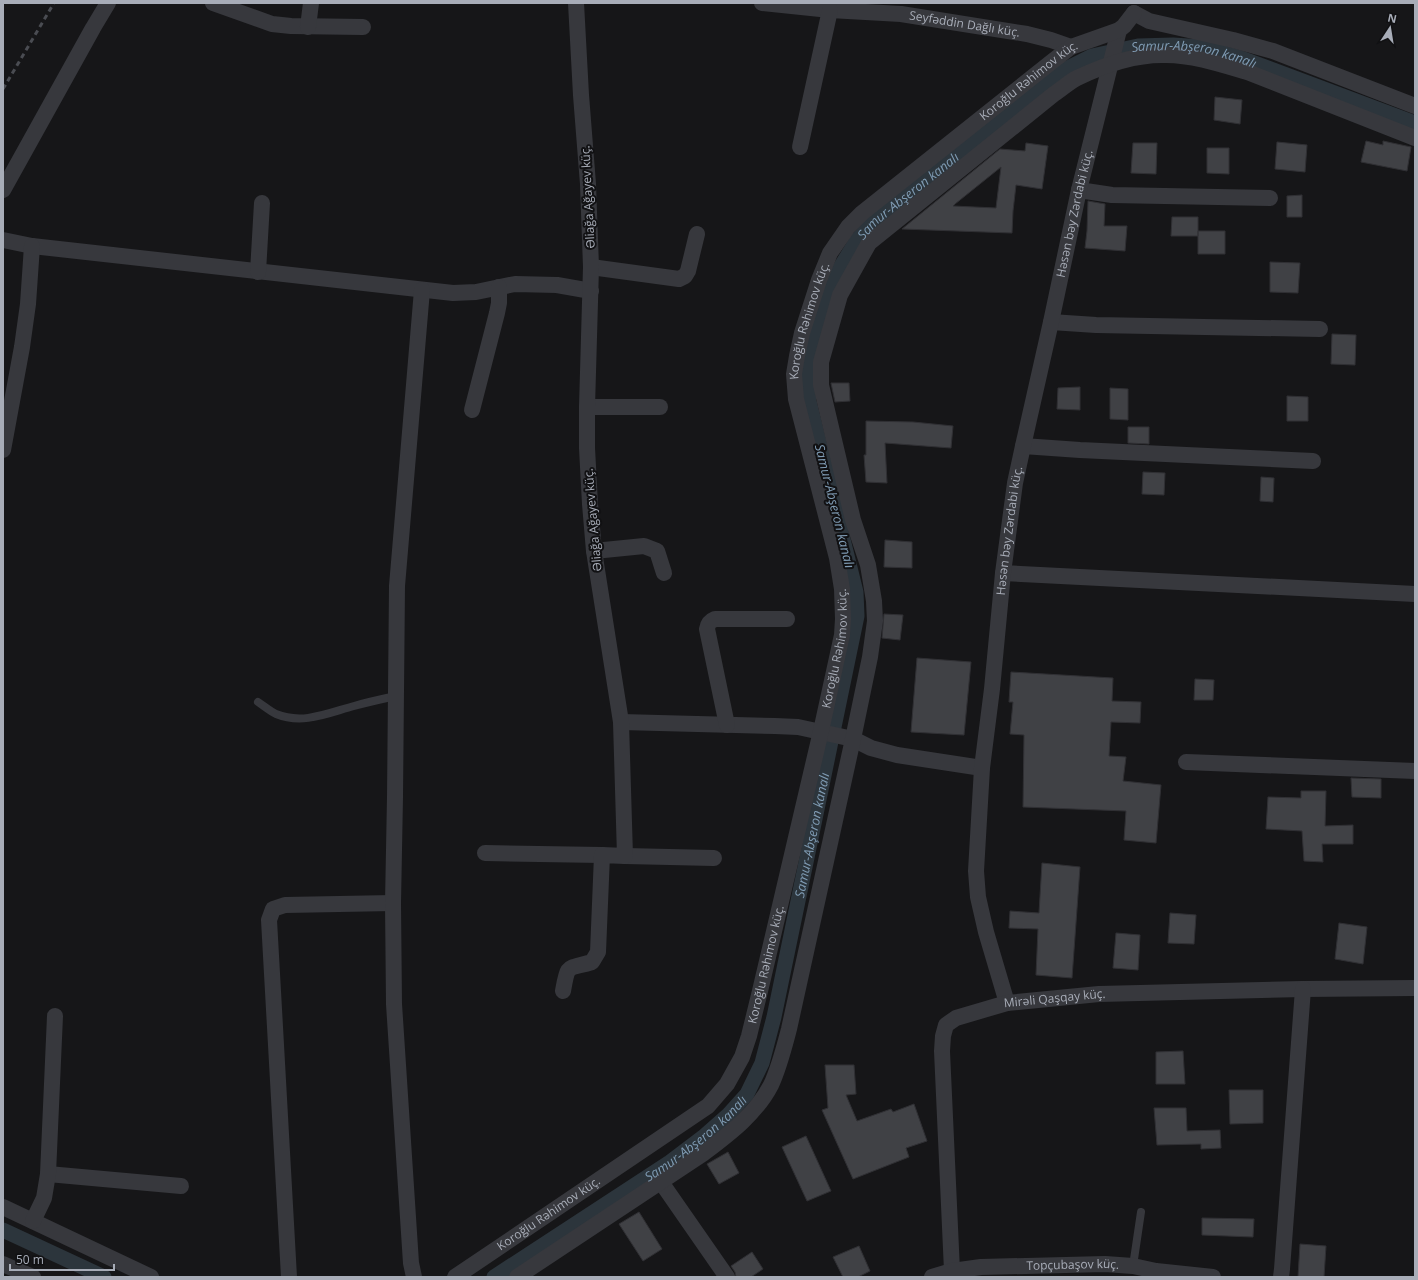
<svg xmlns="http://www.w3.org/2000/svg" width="1418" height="1280" viewBox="0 0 1418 1280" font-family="'Open Sans',sans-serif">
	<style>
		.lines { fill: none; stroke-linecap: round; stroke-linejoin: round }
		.canal { stroke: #2c353c; stroke-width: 15 }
		.building { fill: #404145; stroke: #303034; fill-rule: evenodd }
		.service { stroke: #37383d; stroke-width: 8 }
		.minor { stroke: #37383d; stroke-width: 16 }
		.rail { stroke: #4a4c52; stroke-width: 3; stroke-dasharray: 5 4; stroke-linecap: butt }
		.labels { text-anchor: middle; stroke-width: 4; stroke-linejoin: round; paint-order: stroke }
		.street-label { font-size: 12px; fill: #a8adb8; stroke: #111113 }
		.water-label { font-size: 13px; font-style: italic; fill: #7f9bb3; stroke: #111113 }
	</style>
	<rect width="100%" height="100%" fill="#161618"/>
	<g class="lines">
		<!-- canal -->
		<g class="canal">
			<path d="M3,1230l101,47"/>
			<path id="s1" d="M494,1277l176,-115 33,-25 26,-23 18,-20 15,-31 12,-46 83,-401 -1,-24 -47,-191 -3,-25 4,-25 18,-61 13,-24 16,-26 17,-19 190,-151 28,-14 46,-10 35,-1 30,2 38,11 174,65"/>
		</g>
	</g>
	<!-- building -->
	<path class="building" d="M1215,97l27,3 -2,24 -26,-4z
		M1366,141l17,4v-4l28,6 -4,24 -46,-9z
		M1277,142l30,3 -2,27 -30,-3z
		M1026,143l22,3 -6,43 -26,-4 -3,26 -1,22 -110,-4 98,-80 25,2zM1001,167l-5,41 -43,-2 2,-2z
		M1133,143h24l-1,31 -25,-1z
		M1207,148h22v26l-22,-1z
		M1302,195v22h-15v-21z
		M1088,201l17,3 -1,22h23l-2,25 -40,-3 2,-17z
		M1172,217h26v19h-27z
		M1198,231h27v23h-27z
		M1270,262l30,1 -2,30 -28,-1z
		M1332,334l24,1 -1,30 -24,-1z
		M831,383h18l1,18 -15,1z
		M1080,387v23l-23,-1 1,-21z
		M1110,388l18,1v31l-18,-1z
		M1287,396l21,1v24h-21z
		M866,421l47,1 40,4 -2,22 -66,-5 2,40 -21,-1 -2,-27h2z
		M1128,427h21v17l-21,-1z
		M1143,472l22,1 -1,22 -22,-1z
		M1261,477l13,1 -1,24 -13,-1z
		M885,540l27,2v26l-28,-1z
		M884,614l19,1 -3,25 -18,-2z
		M917,658l54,4 -7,73 -53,-3z
		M1011,672l102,6 -1,23 29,1 -1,21 -29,-1 -2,34 17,1 -3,24 38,4 -5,58 -32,-3 2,-29 -103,-4 1,-72 -14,-1 3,-32h-4z
		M1195,679l19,1 -1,20h-19z
		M1351,778l30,1v19l-29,-1z
		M1301,791h25l-1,35 28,-1v19h-31l1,18 -19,-1 -2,-30 -36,-2 2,-32 33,1z
		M1042,863l38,4 -8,111 -36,-3 2,-46 -29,-1 1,-17 29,2z
		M1170,913l26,2 -2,29 -26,-1z
		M1339,923l28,4 -4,37 -28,-5z
		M1116,933l24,2 -2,35 -25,-2z
		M1183,1051l2,33h-29v-32z
		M825,1065h29l2,29 -10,1 11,26 34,-12 2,3 21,-8 13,37 -21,7 3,9 -56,22 -31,-69 6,-2z
		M1229,1090h34v33l-33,1z
		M1154,1108h32l1,23 33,-1 1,18 -20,1v-5l-44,1z
		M806,1136l25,55 -24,10 -25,-54z
		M728,1152l11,21 -20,11 -12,-20z
		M639,1212l23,37 -19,12 -24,-37z
		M1202,1218l52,1 -1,18 -51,-2z
		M1300,1244l26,2 -2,31h-26z
		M859,1246l11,25 -12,6h-15l-10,-20z
		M752,1252l11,17 -12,8h-15l-1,-5 -4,-6z"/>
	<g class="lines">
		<!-- service -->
		<path class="service" d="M258,702c6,4 12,9 18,12 27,11 52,-1 78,-8 14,-4 28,-7 42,-10
			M1133,1266l8,-54"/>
		<!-- minor -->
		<g class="minor">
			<path d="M213,3l59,21 19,2 72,1"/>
			<path id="s2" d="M762,3l68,7 71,4 126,20 24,6 20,7"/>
			<path d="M1134,13l15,8 84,19 40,11 142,55"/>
			<path d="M308,27l3,-24"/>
			<path d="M800,147l30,-137"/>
			<path d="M3,190l90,-162 15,-25"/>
			<path d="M1079,190l33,5 158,3"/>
			<path d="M3,240l29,6 421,47 23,-1 39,-8 42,1 34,6"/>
			<path d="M591,267l88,12 6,-3 3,-5 9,-37"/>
			<path d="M258,272l4,-69"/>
			<path d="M1051,322l45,3 224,4"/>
			<path d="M587,407h73"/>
			<path d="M472,410l25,-97 2,-10v-16"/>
			<path d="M1023,446l57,4 233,11"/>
			<path d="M3,450l19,-103 6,-43 4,-58"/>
			<path d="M594,551l50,-5 13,5 7,22"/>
			<path d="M1003,573l412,21"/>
			<path d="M621,722l154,4 23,1 55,12 18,9 26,7 85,13"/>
			<path d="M727,725l-20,-96c1,-6 3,-8 8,-10h72"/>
			<path d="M1186,762l229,9"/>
			<path d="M485,853l117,2"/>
			<path d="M625,856l89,2"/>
			<path d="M563,991c5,-28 3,-21 29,-29l6,-10 4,-97 23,1 -4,-134 -27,-171 -4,-47 -3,-56v-41l4,-140 -3,-83 -7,-89 -5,-92"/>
			<path id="s3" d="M1007,1003l-21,-71 -8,-35 -2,-26 6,-103 10,-79 11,-116 12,-90 8,-37 28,-124 28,-132 40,-160"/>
			<path d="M48,1174l133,12"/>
			<path d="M661,1182l66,95"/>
			<path d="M3,1207l148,70"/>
			<path d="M33,1221l11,-23 4,-24 7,-158"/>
			<path d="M3,1264l30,13"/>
			<path id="s4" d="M952,1271l-10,-220 1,-15 3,-11 10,-7 51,-15 92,-9 204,-5 112,-1"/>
			<path d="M289,1277l-20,-357 4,-11 12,-4 108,-2"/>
			<path d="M414,1277l-3,-14 -17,-259 -1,-101 2,-106 2,-211 25,-296"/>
			<path id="s5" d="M455,1277l253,-171 19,-22 15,-27 7,-21 11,-45 61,-260 21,-96 1,-16 -1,-30 -5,-31 -41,-159 -2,-25 3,-18 5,-23 17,-53 11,-27 18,-26 14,-14 192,-153 17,-13 48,-17 5,-4 10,-13"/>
			<path d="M517,1277l187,-124c25,-19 52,-39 67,-68 8,-17 13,-37 18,-56l64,-290 17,-82 5,-36 -1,-20 -6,-36 -15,-45 -32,-135v-23l19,-67 29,-52 185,-149c8,-5 15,-12 23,-16 27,-13 59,-24 89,-23 28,0 57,10 84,18l165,65"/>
			<path id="s6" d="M932,1277l20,-6 29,-4 124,-3 28,2 23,5 57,6"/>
			<path d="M1281,1277l1,-8 21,-280"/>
		</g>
		<!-- rail -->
		<path class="rail" d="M3,89l51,-86"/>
	</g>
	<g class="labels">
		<!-- street labels -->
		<g class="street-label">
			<text dy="4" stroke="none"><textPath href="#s2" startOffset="204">Seyfəddin Dağlı küç.</textPath></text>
			<text dy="4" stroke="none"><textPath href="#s5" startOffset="1457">Koroğlu Rəhimov küç.</textPath></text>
			<text transform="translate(588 197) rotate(-93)" y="4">Əliağa Ağayev küç.</text>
			<text dy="4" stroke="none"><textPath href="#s3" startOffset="802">Həsən bəy Zərdabi küç.</textPath></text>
			<text dy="4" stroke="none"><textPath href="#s5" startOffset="1121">Koroğlu Rəhimov küç.</textPath></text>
			<text transform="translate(593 520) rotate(-95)" y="4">Əliağa Ağayev küç.</text>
			<text dy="4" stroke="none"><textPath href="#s3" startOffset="478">Həsən bəy Zərdabi küç.</textPath></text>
			<text dy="4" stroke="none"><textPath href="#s5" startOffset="785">Koroğlu Rəhimov küç.</textPath></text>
			<text dy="4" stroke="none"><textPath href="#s5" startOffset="461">Koroğlu Rəhimov küç.</textPath></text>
			<text dy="4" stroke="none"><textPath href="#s4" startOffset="360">Mirəli Qaşqay küç.</textPath></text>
			<text dy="4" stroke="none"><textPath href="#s5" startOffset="113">Koroğlu Rəhimov küç.</textPath></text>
			<text dy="4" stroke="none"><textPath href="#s6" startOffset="142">Topçubaşov küç.</textPath></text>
		</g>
		<!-- water labels -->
		<g class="water-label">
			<text dy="5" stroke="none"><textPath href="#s1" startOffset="1601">Samur-Abşeron kanalı</textPath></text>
			<text dy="5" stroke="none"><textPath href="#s1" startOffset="1265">Samur-Abşeron kanalı</textPath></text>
			<text transform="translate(835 506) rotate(76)" y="5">Samur-Abşeron kanalı</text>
			<text dy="5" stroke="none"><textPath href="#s1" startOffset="581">Samur-Abşeron kanalı</textPath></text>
			<text dy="5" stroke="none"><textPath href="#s1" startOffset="245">Samur-Abşeron kanalı</textPath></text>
		</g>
	</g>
	<!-- border -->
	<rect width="1418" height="1280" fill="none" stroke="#a8adb8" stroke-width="8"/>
	<!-- north arrow -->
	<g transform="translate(1390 28) rotate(12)" stroke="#111113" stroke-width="3" paint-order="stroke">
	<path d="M0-3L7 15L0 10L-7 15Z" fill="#a8adb8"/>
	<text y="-6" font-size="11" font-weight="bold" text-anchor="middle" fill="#a8adb8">N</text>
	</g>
	<!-- scale -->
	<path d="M10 1264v6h104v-6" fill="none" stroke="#a8adb8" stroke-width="2"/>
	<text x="16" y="1264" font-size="12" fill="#a8adb8" stroke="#111113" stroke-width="3" paint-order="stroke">50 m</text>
</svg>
